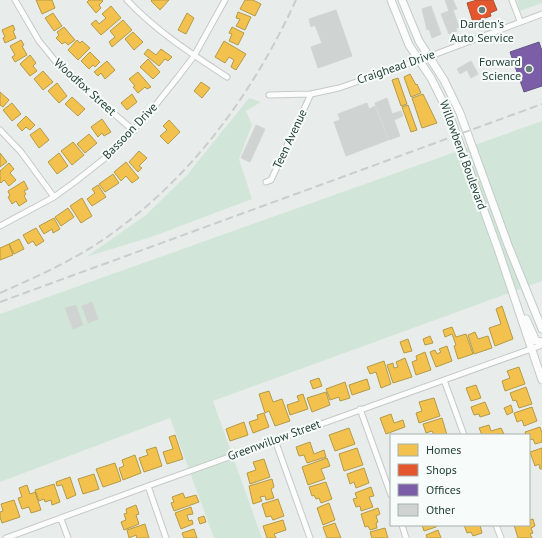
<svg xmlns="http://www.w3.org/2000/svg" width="542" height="538" viewBox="0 0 542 538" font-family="'PT Sans',sans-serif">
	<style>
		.green { fill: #d1e6d8 }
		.homes { fill: #f2c14e; stroke: #b49b48 }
		.shops { fill: #e4572e; stroke: #aa5132 }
		.offices { fill: #7b5ea7; stroke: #615686 }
		.building { fill: #cfd4d2; stroke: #d1d6d4 }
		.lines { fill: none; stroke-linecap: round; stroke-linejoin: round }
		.minor-casing { stroke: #c5cac8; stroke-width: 7 }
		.secondary-casing { stroke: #c3cbc8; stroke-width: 9 }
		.minor { stroke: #fcfcfc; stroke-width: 5 }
		.secondary { stroke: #fcfcfc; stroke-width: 7 }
		.rail { stroke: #c9cdcc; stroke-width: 2; stroke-dasharray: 8 4; stroke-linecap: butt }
		.poi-dot { fill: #697e78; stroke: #f7fbf9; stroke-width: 1.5 }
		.labels { text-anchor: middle; stroke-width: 4; stroke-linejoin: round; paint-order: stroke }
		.poi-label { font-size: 12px; fill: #24423a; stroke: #f7fbf9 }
		.street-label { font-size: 12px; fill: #24423a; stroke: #f7fbf9 }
	</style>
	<rect width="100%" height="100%" fill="#e8edeb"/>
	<!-- green -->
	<path class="green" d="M517,0h25v3l-22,8z
		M249,98l12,4 -15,9 6,14 -13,34 13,40 -98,37 -68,21 60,-42 41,-40z
		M542,121v160l-329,120 49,137h-48l-44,-120 -170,64v-168z"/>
	<!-- homes -->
	<path class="homes" d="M36,0h16l3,8 -13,6z
		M89,0h13l1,1 -4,4 2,3 -5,5 -9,-11z
		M152,0h17l-9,10 -9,-9z
		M245,0h8l8,4 -6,12 -15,-7z
		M111,6l10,12 -20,17 -10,-11 5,-4 3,4 7,-6 -4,-4z
		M238,12l13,5 -6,13 -9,-4 4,-7 -4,-1z
		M53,13l9,13 -8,5 -9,-13z
		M187,13l7,5 -8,16 -8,-4z
		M123,20l9,10 -20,17 -3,-5 6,-5 -5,-6z
		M13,25l2,5 -2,1 3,7 -11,5 -2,-5 2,-1 -3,-7z
		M64,27l11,13 -7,5 -3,-3 -3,2 -6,-6 3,-3 -2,-3z
		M232,27l12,6 -6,12 -9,-4 3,-7 -3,-1z
		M133,32l10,10 -9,8 -9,-11z
		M21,40l3,5 -2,1 5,9 -12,7 -3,-5 3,-2 -5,-9z
		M77,40l3,3 2,-2 8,7 -12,12 -10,-10z
		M224,41l22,13 -10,16 -5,-3 3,-7 -5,-3 -4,6 -10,-6z
		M148,49l8,6 5,-6 11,8 -4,4 -3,-2 -6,7 -15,-12z
		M90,52l10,10 -5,5 -2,-2 -4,4 -8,-8z
		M30,55l6,8 -3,3 4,5 -7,5 -10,-12z
		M148,59l12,13 -7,7 -13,-12z
		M107,61l8,9 -10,9 -4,-6 -3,3 -4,-4z
		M43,71l10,11 -10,8 -9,-11z
		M138,72l13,15 -4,2 -2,-2 -7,6 -5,-6 2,-1 -6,-7z
		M410,74l6,11 1,-1 4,9 -10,4 -7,-20z
		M398,78l9,26 -6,2 -9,-26z
		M201,82l9,6 -8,10 -8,-7z
		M57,83l10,13 -8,7 -11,-12z
		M0,92l9,8 -6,7 -3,-2z
		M132,94l5,8 -10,8 -6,-7z
		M423,94l14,29 -15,5 -10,-30z
		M72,97l13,12 -7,7 -13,-12z
		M12,103l9,11 -9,7 -9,-11z
		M408,105l9,25 -6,2 -9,-25z
		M26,116l9,9 -5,5 -4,-3 -4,4 -5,-6z
		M102,119l9,13 -7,4 -2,-3 -4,4 -7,-10z
		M169,120l11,12 -12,12 -8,-8 7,-6 -4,-4z
		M40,128l9,12 -10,8 -9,-13z
		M89,134l8,9 -12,10 -8,-9z
		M73,142l11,13 -12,10 -11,-14z
		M139,151l8,7 -8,8 3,2 -4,4 -9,-10z
		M0,153l7,9 -7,5z
		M59,153l9,13 -11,8 -9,-12z
		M126,162l13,16 -7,5 -6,-7 -5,5 -7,-9z
		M9,163l5,6 -4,4 6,7 -7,6 -5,-6 -3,3 -1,-1v-11z
		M113,174l6,9 -14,9 -6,-8z
		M24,181l4,8 -4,2 2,3 -2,2 3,5 -8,5 -3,-5 -4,3 -4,-7 2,-1 -2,-5z
		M98,185l8,12 -14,9 -5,-7 8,-6 -3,-4z
		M82,198l10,18 -11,7 -11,-17z
		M68,208l6,9 -13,9 -6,-9z
		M54,218l6,11 -7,4 -1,-4 -8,5 -5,-8z
		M36,228l8,13 -8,5 -3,-5 -5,3 -5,-9z
		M19,239l5,10 -10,5 -5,-10z
		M9,244l4,11 -13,5v-12z
		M502,306l11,33 -18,7 -6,-18 12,-4 -5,-15z
		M452,327l4,10 10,-3 7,20 -15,5 -4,-13 2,-1 -4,-11 -7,3 -2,-7z
		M475,332l3,7 10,-3 4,12 -18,6 -6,-19z
		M430,336l3,7 -8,2 -2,-6z
		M408,339l4,12 -8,2 -4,-11z
		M447,346l5,15 -16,6 -6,-15 5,-2 2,4 4,-2 -2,-3z
		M425,352l6,18 -15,5 -4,-13 5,-2 -1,-4z
		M405,358l7,19 -19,6 -6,-18 6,-2 1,5 4,-1 -2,-5z
		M384,361l7,23 -10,4 -5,-16 -6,2 -3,-7z
		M519,367l6,17 -20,7 -3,-10 8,-3 -3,-7z
		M319,378l3,8 -9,3 -3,-8z
		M367,379l3,10 -18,6 -3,-10z
		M345,382l5,16 -10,3 -1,-4 -9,3 -4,-11z
		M476,385l5,13 -10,3 -5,-13z
		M526,387l6,17 -13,4 -3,-8 -3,1 -3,-8z
		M269,391l4,11 9,-3 8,22 -15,5 -6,-15 -4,2 -6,-19z
		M326,392l4,13 -18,7 -5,-14z
		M303,394l5,15 -18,6 -3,-10 12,-4 -2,-5z
		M434,398l6,18 -21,7 -3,-10 6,-2 -3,-9z
		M485,402l5,12 -10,3 -1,-3 -5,1 -3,-8z
		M511,405l2,7 -6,3 -3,-7z
		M532,407l5,14 -13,5 -2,-6 -5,2 -3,-9z
		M264,413l5,14 -16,6 -4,-11 9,-3 -1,-4z
		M391,414l3,9 9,-3 2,7 -19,7 -6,-16z
		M442,418l5,17h-13l-2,-4 -6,2 -3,-9z
		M244,422l4,13 -18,6 -4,-12z
		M489,425l2,6 10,-3 3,6 -22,1 -3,-7z
		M540,427l2,6v9l-7,2 -2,-5 -4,1v-5h-3l-1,-3z
		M349,428l6,16 -20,7 -6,-16z
		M175,435l8,24 -16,5 -4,-12 10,-3 -4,-12z
		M310,442l4,12 10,-4 2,7 -19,6 -3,-8 -5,1 -3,-9z
		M156,447l6,19 -18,6 -5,-14 9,-3 -2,-5z
		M357,448l6,17 -19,6 -5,-17z
		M542,448v21h-2l-1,-5 -4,2 -5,-14z
		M135,455l6,18 -18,7 -4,-12 5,-2 -2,-6z
		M327,458l3,8 -9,3 4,10 -17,6 -6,-18z
		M264,459l6,18 -20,7 -3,-11 9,-3 -3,-8z
		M115,463l6,18 -18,6 -7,-18z
		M364,468l5,15 -13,5 -2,-6 -4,2 -3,-10z
		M94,474l5,15 -16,5 -5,-15z
		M70,477l6,18 -9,4 -5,-14 -5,1 -1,-4z
		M272,479l2,8 -3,2 3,9 -8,2 -1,-4 -5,1 2,4 -9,3 -4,-18z
		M326,482l6,17 -11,4 -2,-5 -3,1 -2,-4 -2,1 -3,-9z
		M54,484l6,18 -8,3 -1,-5 -6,2 -1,-3 -5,2 -4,-11z
		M27,485l3,9 5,-2 6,18 -10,3 -2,-6 -7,2 -4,-11 4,-1 -3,-9z
		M371,487l3,9 -5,1 4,10 -12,4 -1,-5 -4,1 -3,-8 4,-1 -2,-5z
		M183,493l2,5 11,-3 3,7 -25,9 -3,-8 3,-1 -2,-5z
		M278,499l6,17 -11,4 -2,-4 -5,1 -4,-13z
		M14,500l6,17 -18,6 -2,-6v-5l3,-1 -2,-7z
		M329,503l6,17 -12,5 -6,-17z
		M136,505l3,9 -3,1 3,9 -15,6 -3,-8 5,-2 -2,-6 3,-1 -1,-4z
		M191,507l2,7 -6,1 2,6 3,-1 1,4 -12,5 -6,-16z
		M378,508l2,6 -4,2 2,6 -2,1 1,5 -7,2 -2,-4 -3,1 -4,-13z
		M204,516l2,6 -6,2 -2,-6z
		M533,519l2,7 -4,2 2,5 -3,1 2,4h-14l-4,-13h15v-5z
		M283,520l3,10 -12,4 2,4h-9l-4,-12z
		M335,523l6,15h-14l-4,-11z
		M145,524l4,14h-12l-1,-3 -7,3 -2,-8z
		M422,525h14v2l-12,4z
		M464,525h16l2,8 -9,3 -2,-4 -4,1z
		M385,528l3,10h-16l-2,-6z
		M194,529l3,9h-13l-2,-5z
		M438,530l3,8h-14l-1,-3z"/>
	<!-- shops -->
	<path class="shops" d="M477,0h16l4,10 -7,3 1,3 -18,6 -6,-19z"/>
	<!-- offices -->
	<path class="offices" d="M539,42l3,9v35l-18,6 -14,-40z"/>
	<!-- building -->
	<path class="building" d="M445,0h8l4,9 -4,1 6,17 -3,1 1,3 -8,3 -8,-20 8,-3z
		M431,6l10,28 -9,4 -3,-9 -2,1 -5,-21z
		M336,10l16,46 -34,12 -7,-21 11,-4 -7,-18 -4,2 -2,-8z
		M471,61l7,13 -7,4 -4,-8 -7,4 -3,-5z
		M387,98l5,16 9,-3 2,5 -9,4 6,16 -11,4 -14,-37z
		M367,103l2,6 6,-3 13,34 -42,16 -12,-34 6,-2 -2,-6z
		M256,125l9,4 -15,33 -9,-4z
		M92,302l6,17 -10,4 -6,-17z
		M76,305l7,20 -10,4 -8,-21z"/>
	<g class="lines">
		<defs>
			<path id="minor" d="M15,0l24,41 22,27 73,63
				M127,0c29,31 65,54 100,77
				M512,0l8,21
				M269,95l42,-1 28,-6 89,-31 114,-43
				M0,130l21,22 33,45
				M266,182l5,-2 40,-86
				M0,226l54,-29 22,-16 38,-30 36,-39 28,-35 16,-21 31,-56
				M444,380l20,55
				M360,409l31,86
				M275,440l35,98
				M148,486l18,52
				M61,519l7,19
				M402,525l4,13
				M496,525l5,13
				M6,538l142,-52 394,-141"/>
			<path id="secondary" d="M391,0l18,45 22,33 18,36 49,135 44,131
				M402,0l17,41 25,39 16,33 48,132 34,84
				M526,319l10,22 6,1"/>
		</defs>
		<!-- minor casing -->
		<use href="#minor" class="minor-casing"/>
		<!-- secondary casing -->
		<use href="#secondary" class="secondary-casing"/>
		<!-- minor -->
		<use href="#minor" class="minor"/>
		<!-- secondary -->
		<use href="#secondary" class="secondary"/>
		<!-- rail -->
		<path class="rail" d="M0,293c43,-19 85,-38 122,-67 77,-58 134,-139 174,-226
			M0,302l542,-198"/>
	</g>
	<!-- markers -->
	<g class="poi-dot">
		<circle cx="482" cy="10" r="4"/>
		<circle cx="529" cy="69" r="4"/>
	</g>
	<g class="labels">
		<!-- poi labels -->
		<g class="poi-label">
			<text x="482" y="28">Darden's<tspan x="482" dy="14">Auto Service</tspan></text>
			<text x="521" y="66" text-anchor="end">Forward<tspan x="521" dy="14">Science</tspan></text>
		</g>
		<!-- street labels -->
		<g class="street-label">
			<text transform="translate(396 67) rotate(-19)" y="4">Craighead Drive</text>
			<text transform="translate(85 87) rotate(42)" y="4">Woodfox Street</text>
			<text transform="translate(130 131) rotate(-46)" y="4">Bassoon Drive</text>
			<text transform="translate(290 139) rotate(-65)" y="4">Teen Avenue</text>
			<text transform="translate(463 155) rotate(70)" y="4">Willowbend Boulevard</text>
			<text transform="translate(274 440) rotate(-20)" y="4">Greenwillow Street</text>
		</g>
	</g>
	<!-- legend -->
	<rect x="390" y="434" width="140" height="92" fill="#f7fbf9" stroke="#a3b1ad"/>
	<rect x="398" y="444" width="20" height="12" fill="#f2c14e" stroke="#a3b1ad"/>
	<text x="426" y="454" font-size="12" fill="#24423a">Homes</text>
	<rect x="398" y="464" width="20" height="12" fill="#e4572e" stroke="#a3b1ad"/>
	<text x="426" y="474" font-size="12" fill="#24423a">Shops</text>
	<rect x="398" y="484" width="20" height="12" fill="#7b5ea7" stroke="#a3b1ad"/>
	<text x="426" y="494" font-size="12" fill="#24423a">Offices</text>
	<rect x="398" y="504" width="20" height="12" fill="#cfd4d2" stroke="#a3b1ad"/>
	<text x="426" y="514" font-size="12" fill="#24423a">Other</text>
</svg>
